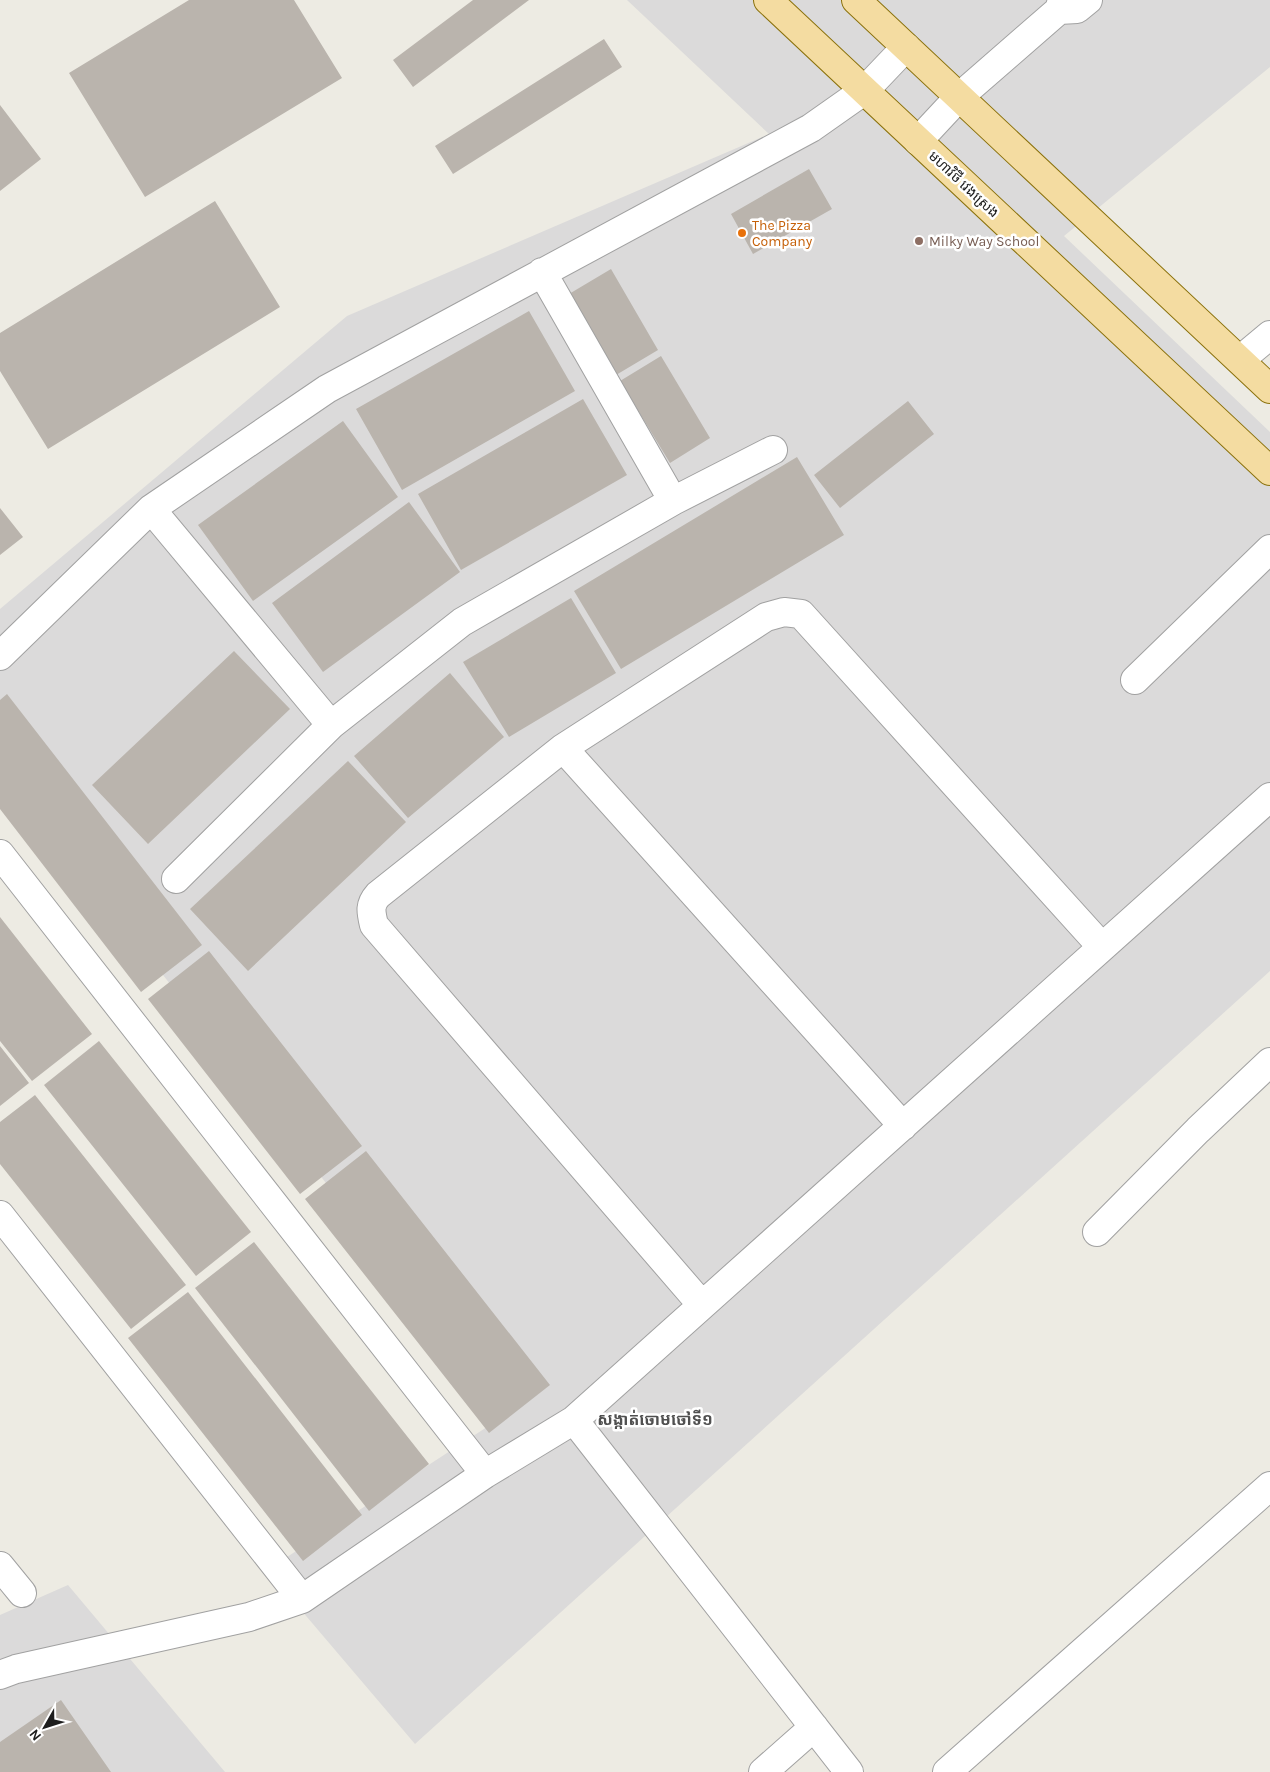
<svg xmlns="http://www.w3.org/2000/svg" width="1270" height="1772" viewBox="0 0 1270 1772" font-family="Karla,'Noto Sans Khmer',sans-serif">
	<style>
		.residential { fill: #dbdada }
		.building { fill: #bab4ad }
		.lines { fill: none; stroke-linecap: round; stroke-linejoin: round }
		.minor-casing { stroke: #a1a1a1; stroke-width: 30 }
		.major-casing { stroke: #8a710b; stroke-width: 30 }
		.minor { stroke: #fff; stroke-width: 28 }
		.major { stroke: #f4dca1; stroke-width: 28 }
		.food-dot { fill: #e8710a; stroke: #fff; stroke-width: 2 }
		.education-dot { fill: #8d6e63; stroke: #fff; stroke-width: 2 }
		.labels { text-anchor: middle; stroke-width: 5; stroke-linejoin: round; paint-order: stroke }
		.street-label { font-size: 14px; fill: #1d1d1d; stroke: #fff }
		.food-label { font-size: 14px; fill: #c56008; stroke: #fff; text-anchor: start }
		.education-label { font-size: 14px; fill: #785e54; stroke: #fff; text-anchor: start }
		.quarter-label { font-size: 16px; font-weight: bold; fill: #505050; stroke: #fff }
	</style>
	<rect width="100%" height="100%" fill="#edebe3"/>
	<!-- residential -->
	<path class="residential" d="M627,0h643v67l-206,169 206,196v539l-855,773 -148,-174 240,-156 -507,-647v-158l347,-293 422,-182z
		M68,1585l157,187h-225v-157z"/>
	<!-- building -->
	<path class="building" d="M189,0h105l48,78 -197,119 -76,-124z
		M473,0h56l-116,87 -20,-27z
		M604,39l18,28 -169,107 -18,-28z
		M0,105l41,54 -41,32z
		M809,169l23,40 -79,45 -22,-40z
		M215,201l65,106 -232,142 -48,-78v-38z
		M611,269l47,81 -42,25 -47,-81z
		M529,311l46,80 -173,99 -46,-81z
		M661,356l49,82 -40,25 -50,-82z
		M583,399l44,76 -166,95 -43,-76z
		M908,401l26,33 -94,74 -26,-33z
		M343,421l55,76 -145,104 -55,-76z
		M797,457l47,78 -223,134 -47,-78z
		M409,502l51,70 -137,100 -51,-69z
		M0,508l23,29 -23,18z
		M571,598l45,75 -107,64 -46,-75z
		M234,651l56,58 -142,135 -56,-59z
		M450,673l54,64 -96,81 -54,-62z
		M7,694l195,251 -61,47 -141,-183v-109z
		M348,761l58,61 -158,149 -58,-62z
		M0,917l92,117 -60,47 -32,-40z
		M209,951l153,195 -62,48 -152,-195z
		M99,1041l152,191 -55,44 -152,-191z
		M0,1046l29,37 -29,23z
		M35,1095l151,190 -55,44 -131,-165v-42z
		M366,1151l184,234 -61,48 -184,-234z
		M254,1242l175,222 -60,47 -174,-223z
		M188,1292l174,223 -59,46 -175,-223z
		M61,1700l50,72h-111v-30z"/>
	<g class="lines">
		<defs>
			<path id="minor" d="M1059,10l18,-1 11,-9
				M918,141l41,-44 100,-87 3,-10
				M542,272l131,229
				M1240,360l30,-25
				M151,509l180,216
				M0,656l151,-147 176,-120 484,-261 54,-38 41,-43
				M1135,680l135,-131
				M563,748l340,378
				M0,854l485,620
				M176,879l155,-154 131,-103 211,-121 100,-51
				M0,1215l302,384
				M1097,1232l101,-102 72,-68
				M702,1305l-328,-380c-3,-13 -5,-20 4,-30l185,-147 203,-131 18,-5 17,2 301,333
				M574,1420l275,352
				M0,1566l22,27
				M0,1675l16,-6 233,-52 53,-18 183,-125 89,-54 696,-623
				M763,1772l51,-45
				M947,1772l323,-286"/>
			<path id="major" d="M768,0l502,471
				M856,0l414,389"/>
		</defs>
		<!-- minor casing -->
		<use href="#minor" class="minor-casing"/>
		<!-- major casing -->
		<use href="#major" class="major-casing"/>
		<!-- minor -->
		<use href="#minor" class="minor"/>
		<!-- major -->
		<use href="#major" class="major"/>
	</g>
	<!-- markers -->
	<circle class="food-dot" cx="742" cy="233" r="5"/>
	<circle class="education-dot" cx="919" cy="241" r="5"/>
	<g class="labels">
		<!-- street labels -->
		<g class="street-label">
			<text transform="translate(964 184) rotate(43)" y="5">មហាវិថី វេងស្រេង</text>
		</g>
		<!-- food labels -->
		<g class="food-label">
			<text x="752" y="230">The Pizza<tspan x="752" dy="16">Company</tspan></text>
		</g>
		<!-- education labels -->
		<g class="education-label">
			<text x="929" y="246">Milky Way School</text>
		</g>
		<!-- quarter labels -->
		<g class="quarter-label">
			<text x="655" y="1425">សង្កាត់ចោមចៅទី១</text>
		</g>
	</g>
	<!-- north arrow -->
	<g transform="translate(45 1727) rotate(231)" stroke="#ffffff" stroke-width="4" paint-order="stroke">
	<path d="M0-4L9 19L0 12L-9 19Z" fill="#1d1d1d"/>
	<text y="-8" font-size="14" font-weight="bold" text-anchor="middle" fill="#1d1d1d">N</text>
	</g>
</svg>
